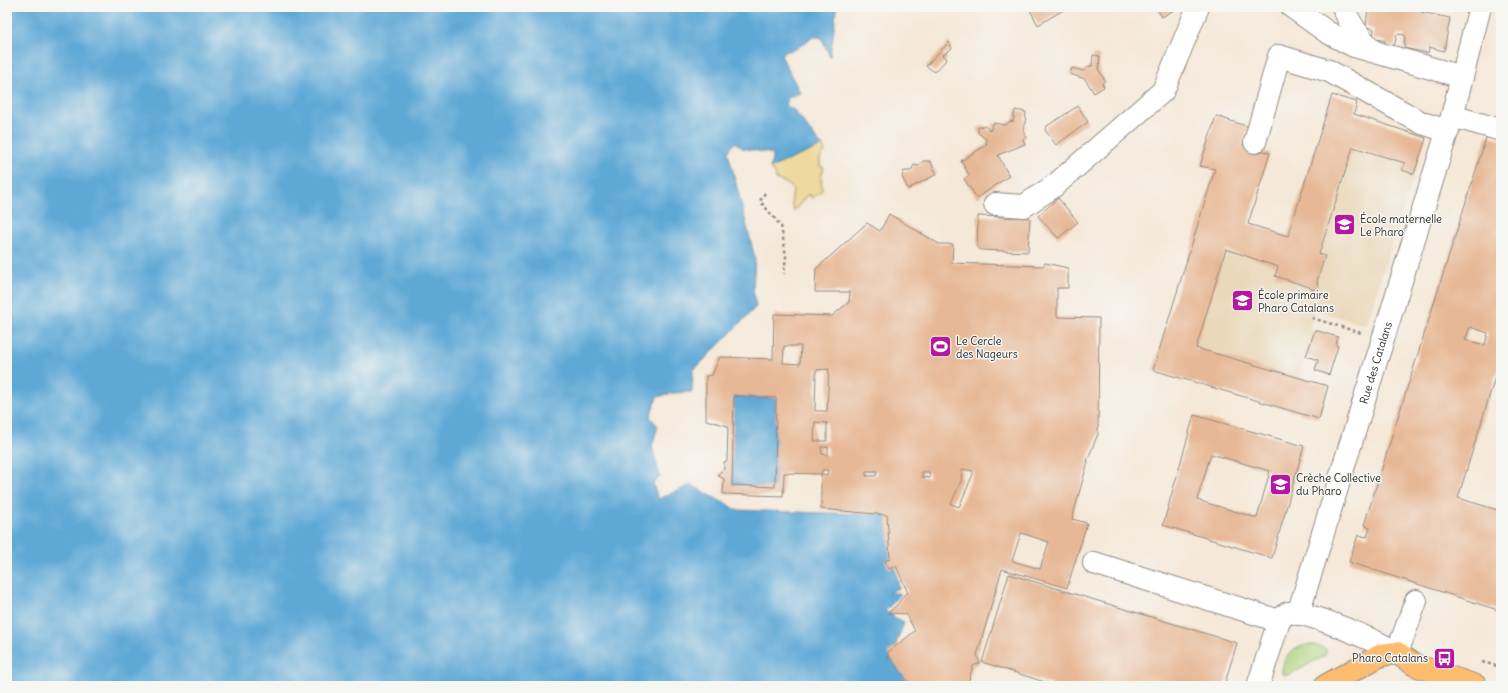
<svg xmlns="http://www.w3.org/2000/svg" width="1508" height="693" viewBox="0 0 1508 693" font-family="Delius,sans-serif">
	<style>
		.built { fill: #ead8ba }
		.green { fill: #b0d27b; stroke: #6e7e53 }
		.sand { fill: #eeda9e; stroke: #8c8264 }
		.water { fill: #5fa8d6; stroke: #456a80 }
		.building { fill: #e7b895; fill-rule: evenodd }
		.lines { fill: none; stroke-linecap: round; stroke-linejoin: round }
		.minor-casing { stroke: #908a82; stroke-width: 24 }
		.major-casing { stroke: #908a82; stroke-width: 24 }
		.path { stroke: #908a82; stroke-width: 2.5; stroke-dasharray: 3 3; stroke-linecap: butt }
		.minor { stroke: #fff; stroke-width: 22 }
		.major { stroke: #febc70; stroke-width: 22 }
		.labels { text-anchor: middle; stroke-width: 3; stroke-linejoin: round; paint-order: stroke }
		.poi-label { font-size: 11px; fill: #2b2b2b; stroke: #f6f6f2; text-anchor: start }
		.street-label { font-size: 11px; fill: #2b2b2b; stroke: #f6f6f2 }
	</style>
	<rect width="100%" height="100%" fill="#f6f6f2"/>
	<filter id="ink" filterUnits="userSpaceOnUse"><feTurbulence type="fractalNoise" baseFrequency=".025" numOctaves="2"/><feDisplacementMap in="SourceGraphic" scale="8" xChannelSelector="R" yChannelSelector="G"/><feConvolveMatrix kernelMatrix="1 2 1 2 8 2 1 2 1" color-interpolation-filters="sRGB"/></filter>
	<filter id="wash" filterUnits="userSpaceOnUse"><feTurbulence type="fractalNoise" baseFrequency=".012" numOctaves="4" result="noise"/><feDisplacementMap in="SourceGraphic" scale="16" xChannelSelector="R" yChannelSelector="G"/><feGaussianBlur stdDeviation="0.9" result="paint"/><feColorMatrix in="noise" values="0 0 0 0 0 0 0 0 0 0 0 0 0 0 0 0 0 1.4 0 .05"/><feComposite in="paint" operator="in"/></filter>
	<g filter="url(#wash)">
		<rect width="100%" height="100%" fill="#f5e8d8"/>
		<!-- built -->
		<path class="built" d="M1319,136l86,27 -3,7 12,4 -48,151 -51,-15 -6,19 29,8 -2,8 2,1 -9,29 -14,-5 3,-10 -12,-4 -7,21 29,9 -9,33 -166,-49 62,-200 33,10 -12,40 51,15z"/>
		<!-- green -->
		<path class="green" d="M1305,645h10l11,4v4l-2,3 -35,19 -7,-1c0,-16 8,-24 23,-29z"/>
		<!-- sand -->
		<path class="sand" d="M822,146l3,5 -5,7v8l4,2 -3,9 1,13 -10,9 -2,-5 -4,2 -12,15c-8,-20 11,-22 -19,-32l1,-4 -6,-7z"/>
		<!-- water -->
		<path class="water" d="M7,7h830l-7,50 -9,-20h-9l-16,12 -12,3 -3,3 19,38 -12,5 -2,8 8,4 28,36 -52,22 3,-14 -31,-6 -7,-6 -7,10 27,106 -2,31 3,18 -63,64 -1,21 -19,1 -16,4 -7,20 8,9 -6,20 8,31 -7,6 5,16 33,-14 46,25 148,5 14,73 -10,4 12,2 -16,17 19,12 -15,38 8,-8 51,33h-941z
			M734,396l42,2 -1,89 -43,-2z"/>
		<g id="blocks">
			<!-- building -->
			<path class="building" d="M1031,7h36v1l-29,17 -8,-15z
				M1156,7h17l1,3 -12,7z
				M1368,7h54l-1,5 29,6 -6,33 -15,-4 -1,6 -24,-5 1,-13 -8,-1 -3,13 -9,-3v-3l-12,-3 1,-9 -8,-2z
				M949,42l3,6 -9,7 4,4 -12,13 -9,-6z
				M1093,55l7,1 -1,14 6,11 -3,2 2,4 -10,6 -9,-14 -15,-5 2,-6 12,3 5,-5h3z
				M1332,95l25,7 -3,12 72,24 -12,36 -12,-4 3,-7 -52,-16 -34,107 6,2 -8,25 1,7 -6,2 -3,-3 -34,-11 3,-9 -52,-18 -30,99 132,38 -9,33 -166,-49 62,-201 -15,-3 16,-50 33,11 -6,18 27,8 -22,71 40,12z
				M1078,106l10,16 -32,23 -11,-15 2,-4z
				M1015,110l11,2 -2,21 2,4 -3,2 2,5 -27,11 11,21 -32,22 -13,-19 5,-4 -8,-14 25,-16 1,-5 -9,-7v-6l7,-1 5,5 3,-8 12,2 6,-4 2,1z
				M1487,135l14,4v219l-43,140 43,13v100l-152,-49 9,-27 9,2 3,-9 -6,-3zM1470,327l18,6 -3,12 -20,-5z
				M923,161h7l7,13 -29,15 -6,-12 2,-6h7l3,-6 5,1z
				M1058,198l20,24 -20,16 -20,-22z
				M889,214l50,30h14l-1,19 91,3 2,-3 23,5v20h-11v29l42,1 -1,116 -11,27h1l-16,58 15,4 -20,65 -65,-19 -25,86 3,8 -7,3 -6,20h-56l-24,-33 28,-22 -9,-17 -18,-1 10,-9 6,-9 4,-2 -12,-27 -7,3 -4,-8 5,-2 -3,-44 -66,-6v-35l6,1 1,-5h-6l-1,4 -37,-1 -1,23 -60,-2 1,-15 -7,-4 7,-6v-7l3,-1 1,-35 -22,-6v-44l6,-1 8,-18 53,2 1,-45 58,2 17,-14 1,-10h-35l1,-23 51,-46 13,8zM784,346h17l-1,18 -17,-1zM829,369l-2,42h-12l1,-41zM734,396l42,2 -1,89 -43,-2zM815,422l12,1v18h-13zM821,447h7v8l-6,-1zM962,469l11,2v3l-14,33 -8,-3 10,-23zM866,471h11l-1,5h-10zM922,472h7l1,6 -8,-1zM1021,533l28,9 -9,27 -28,-8z
				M978,216l52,2 -2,34 -47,-2 -4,-3z
				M1315,330l23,7 -2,8 2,1 -9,29 -14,-5 3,-10 -12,-4z
				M1194,415l110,31 -32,112 -109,-33zM1211,454l59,17 -13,47 -60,-18z
				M1009,574l228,69 -13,43h-167l-75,-24z"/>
		</g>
	</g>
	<g filter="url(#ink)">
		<use href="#blocks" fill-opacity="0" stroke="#908a82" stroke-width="1"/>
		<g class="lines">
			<defs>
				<g id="minor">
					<path d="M1292,7l35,25 27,14 108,31"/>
					<path d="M1343,7c7,18 16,30 29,43"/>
					<path d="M1452,116l49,14"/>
					<path d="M1255,142l24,-86 50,15 93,52 26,8"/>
					<path d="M995,204l29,2 30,-20 109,-95 35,-84"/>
					<path d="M1094,563l185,58"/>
					<path id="s1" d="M1298,614l154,-498 28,-109"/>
					<path d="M1258,686l21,-65c2,-3 5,-6 9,-8 17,-4 92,30 109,40l19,-52"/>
				</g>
				<path id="major" d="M1325,686l56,-31 16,-2 18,12 61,21"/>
			</defs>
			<!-- minor casing -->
			<use href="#minor" class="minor-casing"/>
			<!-- major casing -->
			<use href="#major" class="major-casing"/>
			<!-- path -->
			<path class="path" d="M765,193l-5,8 21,25 5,30 -2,18
				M1312,318l49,15
				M1482,662l19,5"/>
			<!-- minor -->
			<use href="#minor" class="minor"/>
			<!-- major -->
			<use href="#major" class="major"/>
		</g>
	</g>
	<!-- icons -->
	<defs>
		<symbol id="school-square" viewBox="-11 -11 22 22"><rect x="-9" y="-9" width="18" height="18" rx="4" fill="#b5179e" stroke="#f6f6f2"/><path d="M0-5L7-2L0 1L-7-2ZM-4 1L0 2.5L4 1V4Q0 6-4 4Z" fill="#fff"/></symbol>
		<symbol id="stadium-square" viewBox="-11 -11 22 22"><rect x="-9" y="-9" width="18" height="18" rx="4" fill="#b5179e" stroke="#f6f6f2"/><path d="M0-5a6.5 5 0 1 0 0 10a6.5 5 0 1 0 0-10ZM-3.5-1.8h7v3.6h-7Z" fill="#fff"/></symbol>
		<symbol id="bus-square" viewBox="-11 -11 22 22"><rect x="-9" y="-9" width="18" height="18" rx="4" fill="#b5179e" stroke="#f6f6f2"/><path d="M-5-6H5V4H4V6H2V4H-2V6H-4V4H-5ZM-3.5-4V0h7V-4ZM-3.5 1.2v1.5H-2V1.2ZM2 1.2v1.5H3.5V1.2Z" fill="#fff"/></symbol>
	</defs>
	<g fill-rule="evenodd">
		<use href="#school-square" x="1332" y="212" width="25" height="25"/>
		<use href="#school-square" x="1230" y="288" width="25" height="25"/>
		<use href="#stadium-square" x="928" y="334" width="25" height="25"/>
		<use href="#school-square" x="1268" y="472" width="25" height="25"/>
		<use href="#bus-square" x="1432" y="646" width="25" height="25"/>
	</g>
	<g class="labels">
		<!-- poi labels -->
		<g class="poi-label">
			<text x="1360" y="223">École maternelle<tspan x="1360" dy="13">Le Pharo</tspan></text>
			<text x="1258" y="299">École primaire<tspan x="1258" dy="13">Pharo Catalans</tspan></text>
			<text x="956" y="345">Le Cercle<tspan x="956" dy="13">des Nageurs</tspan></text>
			<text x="1296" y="482">Crèche Collective<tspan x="1296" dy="13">du Pharo</tspan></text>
			<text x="1428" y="662" text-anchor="end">Pharo Catalans</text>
		</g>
		<!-- street labels -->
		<g class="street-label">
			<text dy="4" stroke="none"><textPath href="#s1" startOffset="263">Rue des Catalans</textPath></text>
		</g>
	</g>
	<!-- margin -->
	<rect width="1508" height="693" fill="none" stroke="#f6f6f2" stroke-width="24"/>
</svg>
